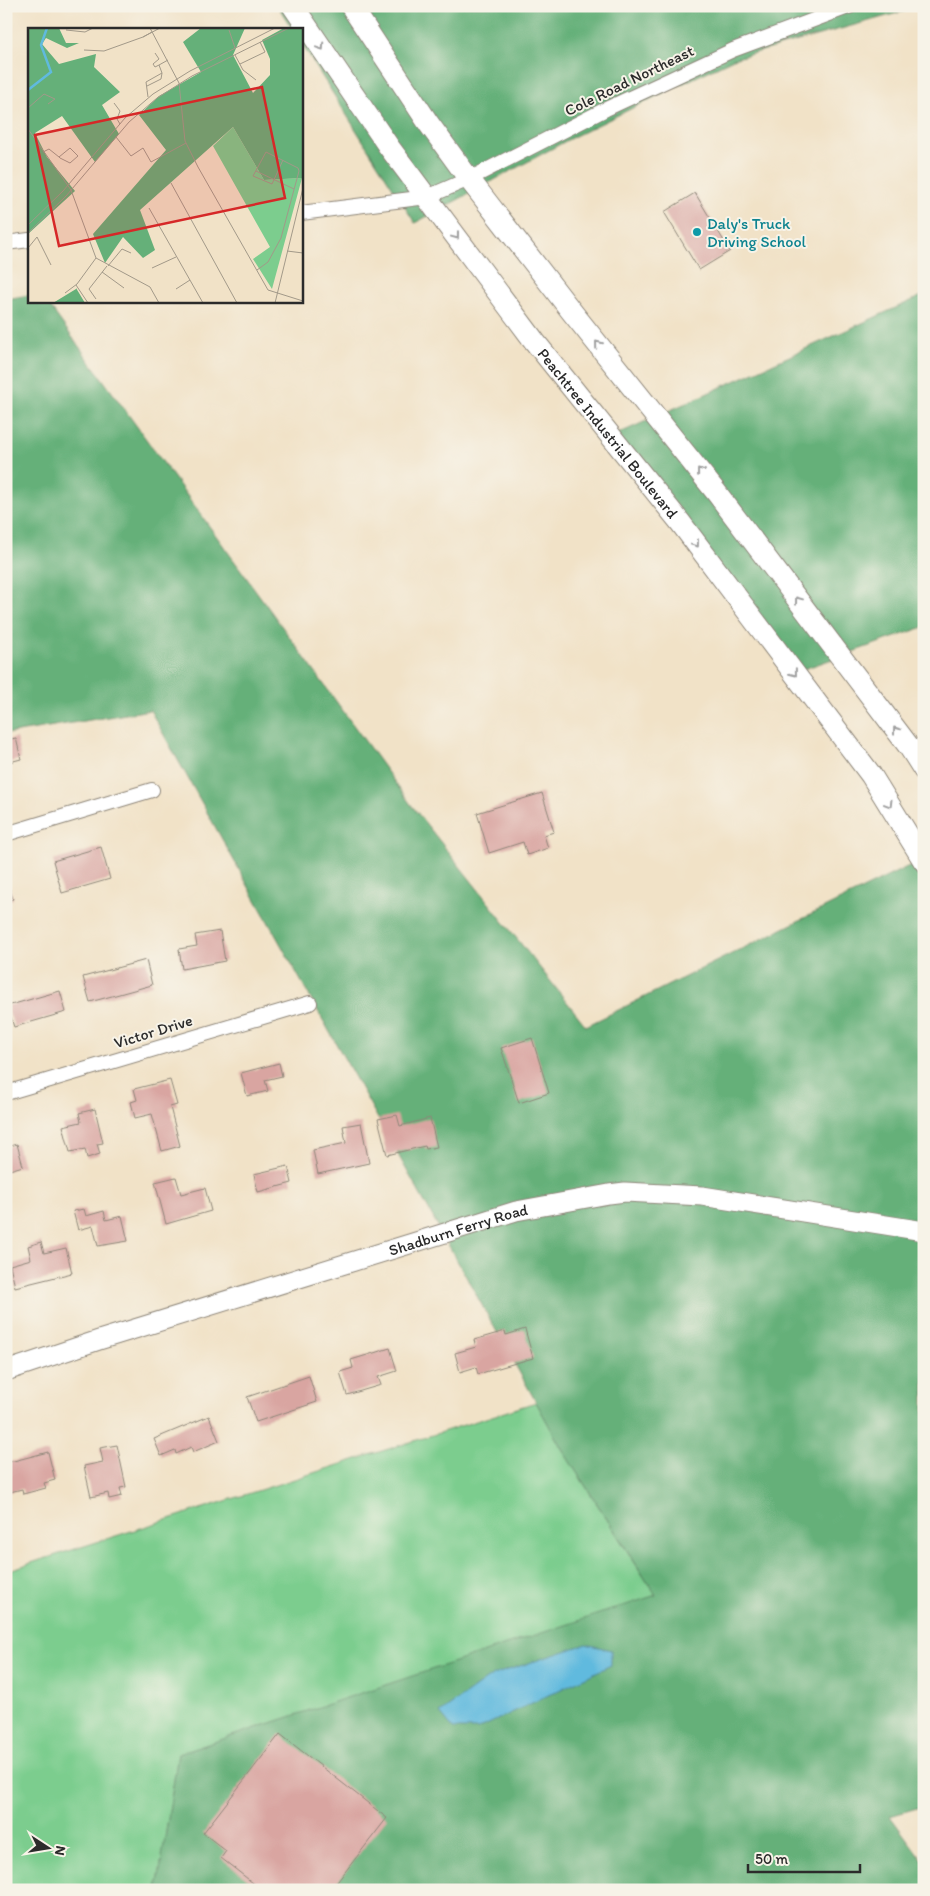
<svg xmlns="http://www.w3.org/2000/svg" width="930" height="1896" viewBox="0 0 930 1896" font-family="Itim,sans-serif">
	<style>
		.green { fill: #7ccd8e; stroke: #547c5c }
		.forest { fill: #65b079; stroke: #486e52 }
		.water { fill: #60bade; stroke: #467284 }
		.building { fill: #d9a5a1 }
		.lines { fill: none; stroke-linecap: round; stroke-linejoin: round }
		.street-casing { stroke: #8e8679; stroke-width: 16 }
		.secondary-casing { stroke: #8e8679; stroke-width: 21 }
		.primary-casing { stroke: #8e8679; stroke-width: 23 }
		.street { stroke: #fff; stroke-width: 14 }
		.secondary { stroke: #fff; stroke-width: 19 }
		.primary { stroke: #fff; stroke-width: 21 }
		.oneway { stroke: #a0a0a0 }
		.culture-dot { fill: #0f9aa8; stroke: #f7f3e8; stroke-width: 2 }
		.labels { text-anchor: middle; stroke-width: 4; stroke-linejoin: round; paint-order: stroke }
		.street-label { font-size: 16px; fill: #2b2b2b; stroke: #f7f3e8 }
		.culture-label { font-size: 16px; fill: #0d838f; stroke: #f7f3e8; text-anchor: start }
		.inset-river { fill: none; stroke: #60bade; stroke-width: 2.5 }
		.inset-road { fill: none; stroke: #a29989; stroke-width: 1 }
		.view { fill: #d62828; fill-opacity: 0.15; stroke: #d62828; stroke-width: 2.5 }
		.inset-edge { fill: none; stroke: #2b2b2b; stroke-width: 2.5 }
	</style>
	<rect width="100%" height="100%" fill="#f7f3e8"/>
	<filter id="ink" filterUnits="userSpaceOnUse"><feTurbulence type="fractalNoise" baseFrequency=".02" numOctaves="2"/><feDisplacementMap in="SourceGraphic" scale="10" xChannelSelector="R" yChannelSelector="G"/><feConvolveMatrix kernelMatrix="1 2 1 2 8 2 1 2 1" color-interpolation-filters="sRGB"/></filter>
	<filter id="wash" filterUnits="userSpaceOnUse"><feTurbulence type="fractalNoise" baseFrequency=".0096" numOctaves="4" result="noise"/><feDisplacementMap in="SourceGraphic" scale="20" xChannelSelector="R" yChannelSelector="G"/><feGaussianBlur stdDeviation="1.12" result="paint"/><feColorMatrix in="noise" values="0 0 0 0 0 0 0 0 0 0 0 0 0 0 0 0 0 1.4 0 .05"/><feComposite in="paint" operator="in"/></filter>
	<g filter="url(#wash)">
		<rect width="100%" height="100%" fill="#f1e2c7"/>
		<!-- green -->
		<path class="green" d="M536,1402l29,52 91,142 -478,158 -21,136h-151v-319z"/>
		<!-- forest -->
		<path class="forest" d="M278,6h645l-190,53 -158,77 -160,87 -114,-180v-14h-9z
			M29,295v6h17l366,505 174,220 327,-162 11,17v925l-34,10 34,46v28h-767l21,-136 478,-159 -91,-141 -415,-744 -144,24v-435z
			M924,295v332l-129,45 -184,-235z"/>
		<!-- water -->
		<path class="water" d="M586,1644l25,6v15l-133,64h-25l-13,-16 53,-38z"/>
		<g id="blocks">
			<!-- building -->
			<path class="building" d="M695,193l35,58 -31,19 -35,-58z
				M16,738l5,21 -15,4v-23z
				M542,793l12,39 -10,3 4,13 -21,7 -4,-13 -34,11 -12,-40z
				M101,847l9,32 -48,14 -9,-32z
				M6,878l7,21 -7,2z
				M220,931l5,30 -43,8 -3,-20 18,-3 -2,-11z
				M146,960l6,25 -62,17 -7,-25z
				M60,991l6,21 -52,15 -7,-21z
				M532,1038l17,55 -30,10 -18,-55z
				M279,1063l3,13 -17,4 3,11 -21,5 -6,-23z
				M170,1080l7,25 -7,2 10,39 -18,5 -10,-37 -17,4 -4,-16 6,-2 -3,-11z
				M95,1109l8,34 -6,1 3,10 -13,4 -2,-9 -15,3 -7,-26 18,-4 -2,-9z
				M397,1115l3,11 30,-8 7,29 -11,2 -1,-3 -38,9 -9,-36z
				M361,1123l8,40 -51,11 -5,-24 33,-7 -3,-17z
				M17,1144l6,22 -17,5v-24z
				M288,1166l4,17 -34,9 -4,-18z
				M176,1177l5,17 24,-6 6,23 -45,13 -11,-42z
				M84,1209l2,7 18,-5 2,9 16,-4 6,25 -30,5 -5,-20 -15,4 -5,-19z
				M41,1242l3,11 22,-5 6,25 -57,14 -5,-22 21,-6 -3,-13z
				M525,1329l8,29 -55,16 -2,-7 -16,5 -5,-19 21,-6 -2,-7 31,-9 1,4z
				M390,1348l7,23 -19,6 3,8 -34,10 -7,-23 13,-4 -2,-8z
				M309,1376l8,26 -61,20 -9,-25z
				M209,1416l10,25 -26,11 -2,-5 -15,7 -1,-4 -14,6 -7,-17z
				M117,1445l9,42 -6,1 2,8 -13,3 -1,-6 -17,4 -7,-31 19,-4 -3,-14z
				M48,1452l7,28 -11,3 2,5 -23,6 -1,-5 -16,4v-30z
				M280,1734l107,84 -56,72h-69l-41,-32 5,-7 -23,-18z"/>
		</g>
	</g>
	<g filter="url(#ink)">
		<use href="#blocks" fill-opacity="0" stroke="#8e8679" stroke-width="1"/>
		<g class="lines">
			<defs>
				<path id="street" d="M301,213l126,-16 42,-18 137,-70 127,-59 118,-44
					M6,243l23,-3
					M6,834l146,-44
					M6,1093l304,-90"/>
				<g id="secondary">
					<path id="s1" d="M6,1371l93,-31 417,-129 93,-17 16,-2 77,4 222,35"/>
				</g>
				<g id="primary">
					<path id="s2" d="M293,6l96,141 146,195 145,180 191,253 53,86"/>
					<path d="M351,6l78,118 40,55 103,133 144,180 194,256 14,22"/>
				</g>
			</defs>
			<!-- street casing -->
			<use href="#street" class="street-casing"/>
			<!-- secondary casing -->
			<use href="#secondary" class="secondary-casing"/>
			<!-- primary casing -->
			<use href="#primary" class="primary-casing"/>
			<!-- street -->
			<use href="#street" class="street"/>
			<!-- secondary -->
			<use href="#secondary" class="secondary"/>
			<!-- primary -->
			<use href="#primary" class="primary"/>
		</g>
		<!-- one-way arrows -->
		<defs><path id="oneway-chevron" d="M-2-3.5L2.5 0L-2 3.5" fill="none" stroke-width="1.6" stroke-linecap="round" stroke-linejoin="round" transform="scale(1.25)"/></defs>
		<g class="oneway">
			<use href="#oneway-chevron" transform="translate(321 47) rotate(56)"/>
			<use href="#oneway-chevron" transform="translate(456 236) rotate(53)"/>
			<use href="#oneway-chevron" transform="translate(598 344) rotate(-129)"/>
			<use href="#oneway-chevron" transform="translate(700 471) rotate(-128)"/>
			<use href="#oneway-chevron" transform="translate(696 544) rotate(53)"/>
			<use href="#oneway-chevron" transform="translate(798 600) rotate(-127)"/>
			<use href="#oneway-chevron" transform="translate(794 673) rotate(52)"/>
			<use href="#oneway-chevron" transform="translate(896 730) rotate(-127)"/>
			<use href="#oneway-chevron" transform="translate(889 804) rotate(59)"/>
		</g>
	</g>
	<!-- markers -->
	<circle class="culture-dot" cx="697" cy="232" r="5"/>
	<g class="labels">
		<!-- street labels -->
		<g class="street-label">
			<text transform="translate(629 80) rotate(-26)" y="6">Cole Road Northeast</text>
			<text dy="6" stroke="none"><textPath href="#s2" startOffset="531">Peachtree Industrial Boulevard</textPath></text>
			<text transform="translate(153 1031) rotate(-17)" y="6">Victor Drive</text>
			<text dy="6" stroke="none"><textPath href="#s1" startOffset="474">Shadburn Ferry Road</textPath></text>
		</g>
		<!-- culture labels -->
		<g class="culture-label">
			<text x="707" y="229">Daly's Truck<tspan x="707" dy="18">Driving School</tspan></text>
		</g>
	</g>
	<!-- overview -->
	<g transform="translate(28 28)">
		<rect width="275" height="275" fill="#f1e2c7"/>
		<path d="M205,99l31,53 38,-2 -30,111 -19,-30 17,-12 -57,-101z" fill="#7ccd8e"/>
		<path d="M0,0h31l7,15h13l-12,5 -21,-10 -4,6 17,20 37,-10 -2,13 26,25 -18,13 17,29 -24,28 -33,-46 -27,17 12,24 28,34 -47,43zM173,0h44l-12,27 20,38 17,-18v-16l-8,-19 22,-12h19v150l-39,2 -31,-53 -93,83 15,40 -12,8 -20,-21 -18,26 -12,-29 73,-84 -27,-35 20,-19 42,-24 -18,-30zM48,260l9,15h-32l23,-14z" fill="#65b079"/>
		<path class="inset-river" d="M0,62l23,-18 -10,-27 6,-17"/>
		<path class="inset-road" d="M122,0l29,55 6,58 13,26 70,123 35,11M38,2l19,2 8,-4M201,2l6,18M124,4l-9,5 17,-9M56,22l20,1 39,-14M127,25l4,6 -6,5 2,3 4,-2M207,27l8,15 13,10M212,36l25,-12 -5,-10M119,58l14,-7 1,-6M120,69l-2,-15 16,-9 -3,-8 9,-5M86,75l6,8 -3,8 3,5M0,80l16,-14 11,5 -7,5M0,101l43,61 25,68 54,29 9,16M88,109l15,19 12,-8 8,14 35,-19M15,124l6,-3 10,8 1,1 10,5 8,-7 -8,-8 -11,9M228,143l38,18M143,155l66,120M121,180l54,95M0,197l35,-34 62,-73 28,-24 37,-23 85,-43M0,205l38,-37 63,-74 28,-24 35,-22 97,-48M0,220l9,-11 14,28M259,223l16,2M80,238l14,-17 9,4M124,240l24,-11M229,242l11,-8 13,-24 18,-67 -1,-3 -32,-16 -13,24 19,8 11,-24M74,244l22,16M48,257l12,18M148,261l14,-9M37,265l12,-9 19,-26M68,271l-7,-10 18,-23M247,275l28,-115"/>
		<path class="view" d="M234,59l23,111 -226,48 -24,-111z"/>
		<rect width="275" height="275" class="inset-edge"/>
	</g>
	<!-- margin -->
	<rect width="930" height="1896" fill="none" stroke="#f7f3e8" stroke-width="25"/>
	<!-- north arrow -->
	<g transform="translate(48 1848) rotate(102)" stroke="#f7f3e8" stroke-width="4" paint-order="stroke">
	<path d="M0-4L9 19L0 12L-9 19Z" fill="#2b2b2b"/>
	<text y="-8" font-size="14" font-weight="bold" text-anchor="middle" fill="#2b2b2b">N</text>
	</g>
	<!-- scale -->
	<path d="M748 1864v8h112v-8" fill="none" stroke="#2b2b2b" stroke-width="2.5"/>
	<text x="755" y="1864" font-size="15" fill="#2b2b2b" stroke="#f7f3e8" stroke-width="4" paint-order="stroke">50 m</text>
</svg>
